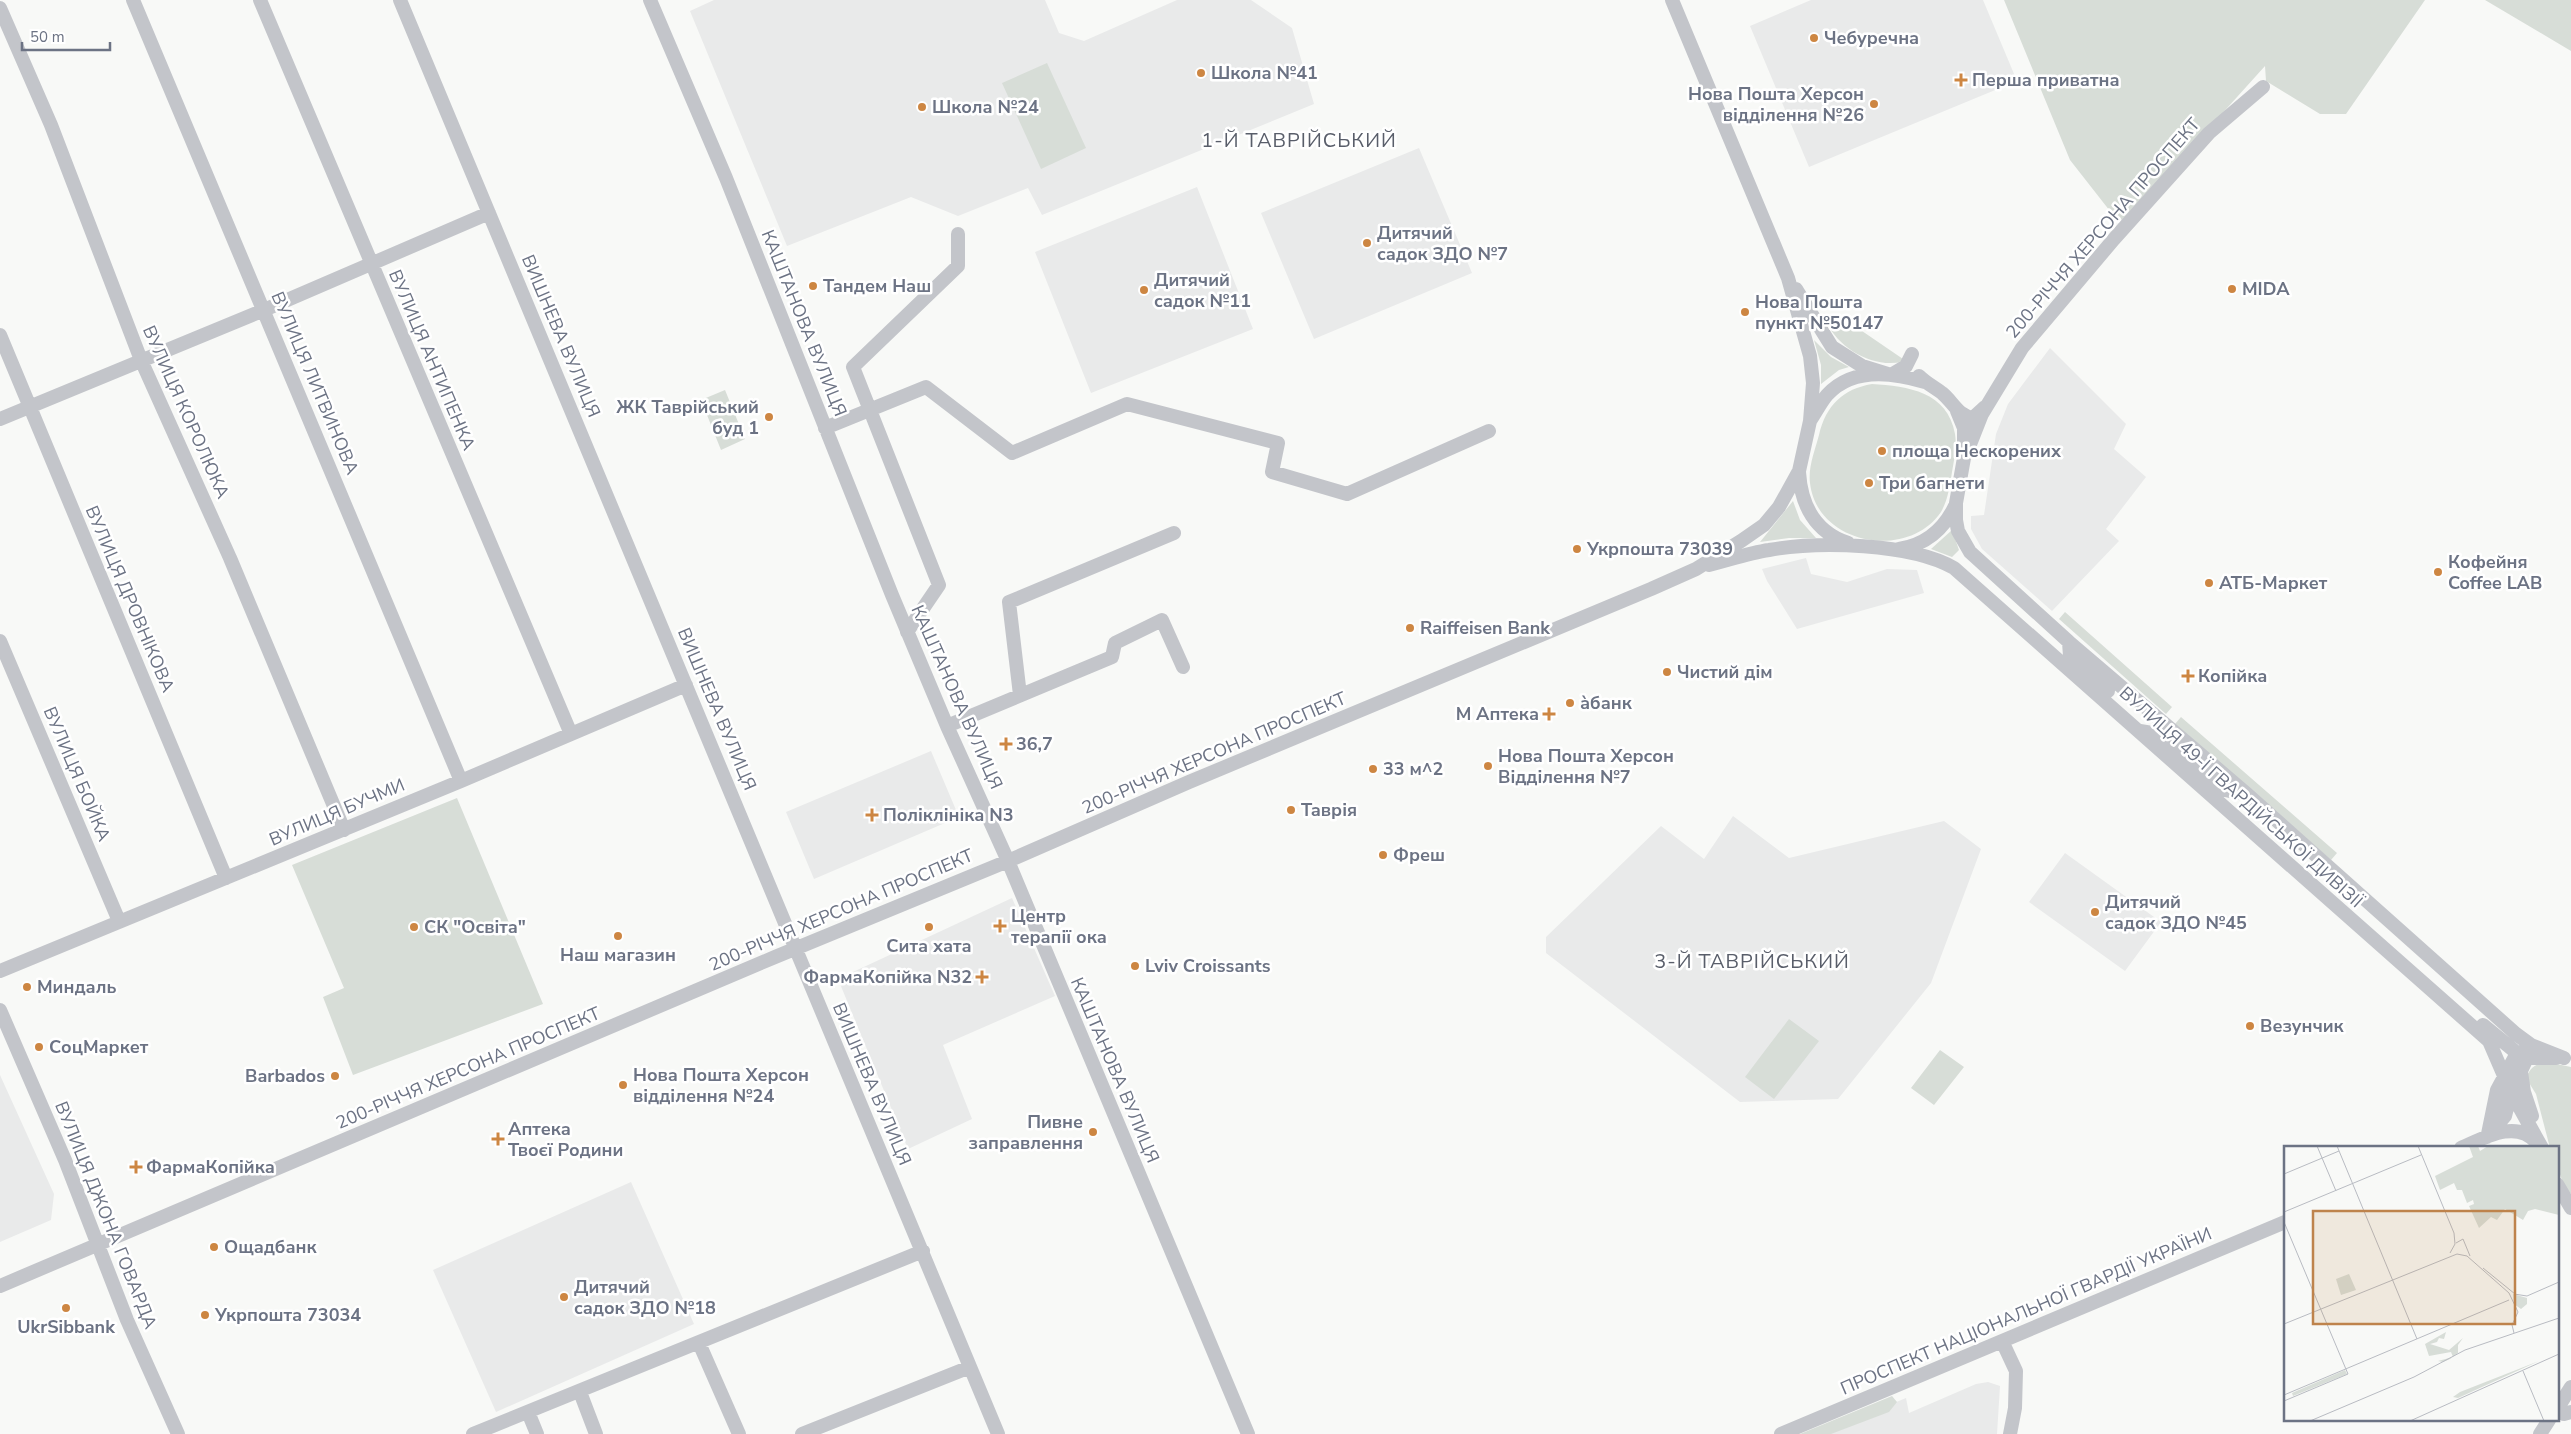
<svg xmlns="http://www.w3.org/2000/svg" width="2571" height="1434" viewBox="0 0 2571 1434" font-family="'Nunito Sans',sans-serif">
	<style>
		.built { fill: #e9eaea }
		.green { fill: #d7ddd7 }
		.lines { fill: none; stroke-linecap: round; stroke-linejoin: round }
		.minor { stroke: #c3c5ca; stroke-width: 14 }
		.poi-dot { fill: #cd8642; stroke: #fff; stroke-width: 2 }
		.labels { text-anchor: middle; stroke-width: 5; stroke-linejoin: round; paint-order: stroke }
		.poi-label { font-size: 18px; font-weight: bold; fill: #6c7384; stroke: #fff; text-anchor: start }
		.street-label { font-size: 18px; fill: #6c7384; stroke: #fff }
		.quarter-label { font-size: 20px; letter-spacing: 1px; fill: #595e6a; stroke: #fff }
		.inset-road { fill: none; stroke: #b8bbc2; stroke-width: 1 }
		.view { fill: #be834c; fill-opacity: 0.15; stroke: #be834c; stroke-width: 2.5 }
		.inset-edge { fill: none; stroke: #6c7384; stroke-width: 2.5 }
	</style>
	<rect width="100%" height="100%" fill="#f8f9f7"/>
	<!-- built -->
	<path class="built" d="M714,0h331l14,33 25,8 93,-41h74l41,28 22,76 -272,111 -14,-27 -70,28 -47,-19 -124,49 -97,-235z
		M1811,0h172l34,81 -208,86 -59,-141z
		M1419,148l53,125 -158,66 -53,-126z
		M1197,187l56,142 -162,64 -56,-141z
		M2050,348l76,76 -12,25 32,28 -40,52 13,12 -67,70 -70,-62 -11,-20v-13l13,-1 12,-81 12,-30z
		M1806,558l5,16 36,8 40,-13 30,1 7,23 -127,36 -30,-48 -5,-12z
		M931,751l28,66 -145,62 -28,-67z
		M1733,816l56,42 155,-37 37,28 -50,134 -93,116 -98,3 -194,-149v-16l115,-111 43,33z
		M2065,853l96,69 -36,49 -96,-69z
		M1012,898l43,98 -112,49 29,74 -64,30 -70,-170z
		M0,1075l54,119 -3,26 -51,22z
		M631,1182l63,142 -198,88 -63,-142z
		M1988,1382l12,4 -3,48h-178l87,-36 3,15 67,-29z"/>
	<!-- green -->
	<path class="green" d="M2004,0h421l-79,114h-26l-54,-33 -1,-15 -138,153 -10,1 -47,-60z
		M2485,0h86v51z
		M1047,63l39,85 -45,21 -39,-86z
		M1826,322l36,9 41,28 -1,3c-30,6 -62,-13 -76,-40z
		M1814,340l17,17 18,10 -10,3 -18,14v-19z
		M1872,384c36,2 76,8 83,50 2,12 -1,26 -3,38 -2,13 -4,28 -11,40 -33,49 -124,33 -131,-29 -2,-16 5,-33 9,-48 7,-30 24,-46 53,-51z
		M725,390l20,49 -24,11 -20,-50z
		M1793,501l7,19 16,18h-27l-29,4z
		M1952,530l7,20 -7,7 -21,-8z
		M2065,612l107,95 -6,7 -107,-95z
		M2181,717l156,136 -6,7 -156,-136z
		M457,798l86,206 -190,71 -30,-78 21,-9 -52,-123z
		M1789,1019l30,22 -45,58 -29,-22z
		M1940,1050l24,17 -30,38 -23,-17z
		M2547,1062l24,5v127c-12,-15 -14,-27 -14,-46h-7l-14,-54 -10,-16c5,-12 10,-14 21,-16z
		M1892,1396l5,6 -8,10 -58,22h-31z"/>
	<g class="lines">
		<!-- minor -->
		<path class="minor" d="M133,0l328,781
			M260,0l311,734
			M400,0l598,1434
			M650,0l76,178 166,417 55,131 61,135 240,573
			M0,8l51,117 90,235 89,198 114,272
			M1796,289l36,58 30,19 29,9 15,-9 6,-12
			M0,335l226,543
			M1919,376c7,7 15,11 23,17 12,10 15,22 31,25l12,-11
			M1957,411l7,17v30l-8,45v17l2,11 12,21 99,90 178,152 269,240 15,11 33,13
			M0,419l264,-109 225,-97
			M1810,421c6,-9 11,-19 17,-26 25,-28 65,-23 98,-13
			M825,428l101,-41 86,66 115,-49 151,39 -6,29 75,22 142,-63
			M1967,452l15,-38 40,-66 92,-109 95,-106 54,-46
			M1799,472c2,33 16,60 49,71
			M1899,549c26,-4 45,-20 56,-43
			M1709,565c20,-5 40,-12 60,-15 50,-9 141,-7 185,18l535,473 22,51 31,56
			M907,632l32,-47 -86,-218 105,-101v-32
			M0,641l119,280
			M2069,642l1,14 38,35
			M1020,695l-11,-93 165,-69
			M947,726l165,-69 3,-14 47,-23 21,47
			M2140,731l18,3 62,55 24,5
			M0,971l461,-190 225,-96
			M0,1010l65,150 62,160 51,114
			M2483,1025l34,28 10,5h29
			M2521,1072l3,20 8,24
			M2488,1134l9,-44 20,-37
			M2487,1137l18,-21 6,-24 16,-34 -2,-9
			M2461,1148c23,-10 55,-29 75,-6
			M2557,1184l14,24
			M0,1286l775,-329 233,-96 181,-79 462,-193 45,-20 45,-28 23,-16 15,-18 20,-36 11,-50 3,-38 -3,-27 -22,-78 -116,-278
			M2002,1341l14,30 -1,37 -5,26
			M699,1343l40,91
			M580,1392l16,42
			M2557,1409l14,-22
			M2558,1409l6,5 7,-2
			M528,1412l9,22
			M473,1434l450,-183
			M802,1434l168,-67
			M1781,1434l504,-212
			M2540,1434l9,-14"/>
	</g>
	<!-- markers -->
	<g class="poi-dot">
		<circle cx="1814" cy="38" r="5"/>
		<circle cx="1201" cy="73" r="5"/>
		<path d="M1958.5 72.5h5v5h5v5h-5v5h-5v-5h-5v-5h5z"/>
		<circle cx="1874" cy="104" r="5"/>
		<circle cx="922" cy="107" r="5"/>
		<circle cx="1367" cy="243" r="5"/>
		<circle cx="813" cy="286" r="5"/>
		<circle cx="2232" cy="289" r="5"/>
		<circle cx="1144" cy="290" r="5"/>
		<circle cx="1745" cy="312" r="5"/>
		<circle cx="769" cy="417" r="5"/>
		<circle cx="1882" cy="451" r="5"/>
		<circle cx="1869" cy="483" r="5"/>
		<circle cx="1577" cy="549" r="5"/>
		<circle cx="2438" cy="572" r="5"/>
		<circle cx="2209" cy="583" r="5"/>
		<circle cx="1410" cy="628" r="5"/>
		<circle cx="1667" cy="672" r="5"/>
		<path d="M2185.5 668.5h5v5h5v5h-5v5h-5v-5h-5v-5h5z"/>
		<circle cx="1570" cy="703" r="5"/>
		<path d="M1546.5 706.5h5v5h5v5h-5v5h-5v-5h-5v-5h5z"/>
		<path d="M1003.5 736.5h5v5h5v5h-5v5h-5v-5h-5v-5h5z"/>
		<circle cx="1488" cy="766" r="5"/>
		<circle cx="1373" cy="769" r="5"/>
		<circle cx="1291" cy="810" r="5"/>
		<path d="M869.5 807.5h5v5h5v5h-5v5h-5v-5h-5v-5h5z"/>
		<circle cx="1383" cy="855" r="5"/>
		<circle cx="2095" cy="912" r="5"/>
		<path d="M997.5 918.5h5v5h5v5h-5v5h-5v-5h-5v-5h5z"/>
		<circle cx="414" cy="927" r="5"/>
		<circle cx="929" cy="927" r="5"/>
		<circle cx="618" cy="936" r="5"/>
		<circle cx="1135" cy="966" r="5"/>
		<path d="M979.5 969.5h5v5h5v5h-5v5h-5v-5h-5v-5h5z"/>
		<circle cx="27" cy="987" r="5"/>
		<circle cx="2250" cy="1026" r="5"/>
		<circle cx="39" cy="1047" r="5"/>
		<circle cx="335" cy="1076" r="5"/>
		<circle cx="623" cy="1085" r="5"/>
		<circle cx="1093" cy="1132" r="5"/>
		<path d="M495.5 1131.5h5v5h5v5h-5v5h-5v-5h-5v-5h5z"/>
		<path d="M133.5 1159.5h5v5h5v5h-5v5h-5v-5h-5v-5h5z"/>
		<circle cx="214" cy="1247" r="5"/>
		<circle cx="564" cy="1297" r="5"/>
		<circle cx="66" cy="1308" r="5"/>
		<circle cx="205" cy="1315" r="5"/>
	</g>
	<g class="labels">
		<!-- poi labels -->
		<g class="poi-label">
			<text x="1824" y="44">Чебуречна</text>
			<text x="1211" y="79">Школа №41</text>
			<text x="1972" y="86">Перша приватна</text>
			<text x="1864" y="100" text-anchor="end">Нова Пошта Херсон<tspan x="1864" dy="21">відділення №26</tspan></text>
			<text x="932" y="113">Школа №24</text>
			<text x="1377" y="239">Дитячий<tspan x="1377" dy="21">садок ЗДО №7</tspan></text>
			<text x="1154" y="286">Дитячий<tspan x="1154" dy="21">садок №11</tspan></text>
			<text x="823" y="292">Тандем Наш</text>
			<text x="2242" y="295">MIDA</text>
			<text x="1755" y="308">Нова Пошта<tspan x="1755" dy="21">пункт №50147</tspan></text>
			<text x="759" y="413" text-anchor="end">ЖК Таврійський<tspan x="759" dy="21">буд 1</tspan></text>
			<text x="1892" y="457">площа Нескорених</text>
			<text x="1879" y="489">Три багнети</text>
			<text x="1587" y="555">Укрпошта 73039</text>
			<text x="2448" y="568">Кофейня<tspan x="2448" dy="21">Coffee LAB</tspan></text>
			<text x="2219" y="589">АТБ-Маркет</text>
			<text x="1420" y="634">Raiffeisen Bank</text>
			<text x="1677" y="678">Чистий дім</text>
			<text x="2198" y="682">Копійка</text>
			<text x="1580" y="709">а̀банк</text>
			<text x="1539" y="720" text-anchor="end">М Аптека</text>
			<text x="1016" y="750">36,7</text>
			<text x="1498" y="762">Нова Пошта Херсон<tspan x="1498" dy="21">Відділення №7</tspan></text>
			<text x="1383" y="775">33 м^2</text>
			<text x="1301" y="816">Таврія</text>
			<text x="883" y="821">Поліклініка N3</text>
			<text x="1393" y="861">Фреш</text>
			<text x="2105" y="908">Дитячий<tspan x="2105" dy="21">садок ЗДО №45</tspan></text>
			<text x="1011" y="922">Центр<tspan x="1011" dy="21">терапії ока</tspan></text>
			<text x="424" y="933">СК "Освіта"</text>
			<text x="929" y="952" text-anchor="middle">Сита хата</text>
			<text x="618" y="961" text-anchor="middle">Наш магазин</text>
			<text x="1145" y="972">Lviv Croissants</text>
			<text x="972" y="983" text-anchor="end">ФармаКопійка N32</text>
			<text x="37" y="993">Миндаль</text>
			<text x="2260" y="1032">Везунчик</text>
			<text x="49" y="1053">СоцМаркет</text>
			<text x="633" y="1081">Нова Пошта Херсон<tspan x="633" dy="21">відділення №24</tspan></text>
			<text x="325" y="1082" text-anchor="end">Barbados</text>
			<text x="1083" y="1128" text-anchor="end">Пивне<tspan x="1083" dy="21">заправлення</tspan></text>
			<text x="508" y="1135">Аптека<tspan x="508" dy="21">Твоєї Родини</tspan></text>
			<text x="146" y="1173">ФармаКопійка</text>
			<text x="224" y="1253">Ощадбанк</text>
			<text x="574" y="1293">Дитячий<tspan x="574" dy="21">садок ЗДО №18</tspan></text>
			<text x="215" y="1321">Укрпошта 73034</text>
			<text x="66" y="1333" text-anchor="middle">UkrSibbank</text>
		</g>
		<!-- street labels -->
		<g class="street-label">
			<text transform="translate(2103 228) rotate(-49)" y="6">200-РІЧЧЯ ХЕРСОНА ПРОСПЕКТ</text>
			<text transform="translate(804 323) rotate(68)" y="6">КАШТАНОВА ВУЛИЦЯ</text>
			<text transform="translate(561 336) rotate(67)" y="6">ВИШНЕВА ВУЛИЦЯ</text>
			<text transform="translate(432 360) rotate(67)" y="6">ВУЛИЦЯ АНТИПЕНКА</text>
			<text transform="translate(315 383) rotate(67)" y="6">ВУЛИЦЯ ЛИТВИНОВА</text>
			<text transform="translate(186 412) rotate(66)" y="6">ВУЛИЦЯ КОРОЛЮКА</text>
			<text transform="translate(130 599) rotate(67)" y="6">ВУЛИЦЯ ДРОВНІКОВА</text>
			<text transform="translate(957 697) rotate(66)" y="6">КАШТАНОВА ВУЛИЦЯ</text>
			<text transform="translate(717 709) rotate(67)" y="6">ВИШНЕВА ВУЛИЦЯ</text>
			<text transform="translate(1214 753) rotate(-23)" y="6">200-РІЧЧЯ ХЕРСОНА ПРОСПЕКТ</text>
			<text transform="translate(77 774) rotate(67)" y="6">ВУЛИЦЯ БОЙКА</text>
			<text transform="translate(2241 797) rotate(42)" y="6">ВУЛИЦЯ 49-Ї ГВАРДІЙСЬКОЇ ДИВІЗІЇ</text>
			<text transform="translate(337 812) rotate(-23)" y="6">ВУЛИЦЯ БУЧМИ</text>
			<text transform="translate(841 910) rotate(-23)" y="6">200-РІЧЧЯ ХЕРСОНА ПРОСПЕКТ</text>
			<text transform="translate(468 1068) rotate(-23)" y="6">200-РІЧЧЯ ХЕРСОНА ПРОСПЕКТ</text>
			<text transform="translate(1115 1070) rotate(67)" y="6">КАШТАНОВА ВУЛИЦЯ</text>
			<text transform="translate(872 1084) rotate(67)" y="6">ВИШНЕВА ВУЛИЦЯ</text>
			<text transform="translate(106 1215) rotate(68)" y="6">ВУЛИЦЯ ДЖОНА ГОВАРДА</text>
			<text transform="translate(2026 1311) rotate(-23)" y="6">ПРОСПЕКТ НАЦІОНАЛЬНОЇ ГВАРДІЇ УКРАЇНИ</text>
		</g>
		<!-- quarter labels -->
		<g class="quarter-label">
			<text x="1299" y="147">1-Й ТАВРІЙСЬКИЙ</text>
			<text x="1752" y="968">3-Й ТАВРІЙСЬКИЙ</text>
		</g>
	</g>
	<!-- overview -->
	<g transform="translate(2284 1146)">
		<rect width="275" height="275" fill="#f8f9f7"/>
		<path d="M185,0h9l2,5 8,-5h71v69l-24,-6 -7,2 -5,9 -18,-11 -8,11 -6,-3 -12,11 -10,-22 5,-2 -1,-4 -6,3 -5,-13h-5l-3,-7 -14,7 -5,-14 38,-19zM65,128l7,16 -15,5 -5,-16zM229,148l14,4v6l-6,5 -7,-5zM162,186l-2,7 -5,-1 -2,4 -7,2 19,6 14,-12 -5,7v8l-8,6 -7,3 -5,-1 15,-4 -2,-5 -22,4 -4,-12zM255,215l-81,37 -5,-1 7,-5zM61,224l2,4 -54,22 -1,-3z" fill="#d7ddd7"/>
		<path class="inset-road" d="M33,0l19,45M53,0l80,193M134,0l36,87 1,11 -5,9M0,28l55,-23M0,66l137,-57M0,76l64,152 -64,27M172,97l7,-4 7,17M199,122l32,26M230,148l13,2 32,-14M0,178l173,-70 10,2 42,37 9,19 -6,13 2,8M239,225l21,50M0,249l225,-95M26,275l104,-44 51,-27 94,-32M126,275l149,-67"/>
		<path class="view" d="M29,65h202v113h-202z"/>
		<rect width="275" height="275" class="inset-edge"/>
	</g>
	<!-- scale -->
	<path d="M22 42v8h88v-8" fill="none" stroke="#6c7384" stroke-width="2.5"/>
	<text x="30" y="42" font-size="15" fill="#6c7384" stroke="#ffffff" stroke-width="4" paint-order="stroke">50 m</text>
</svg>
